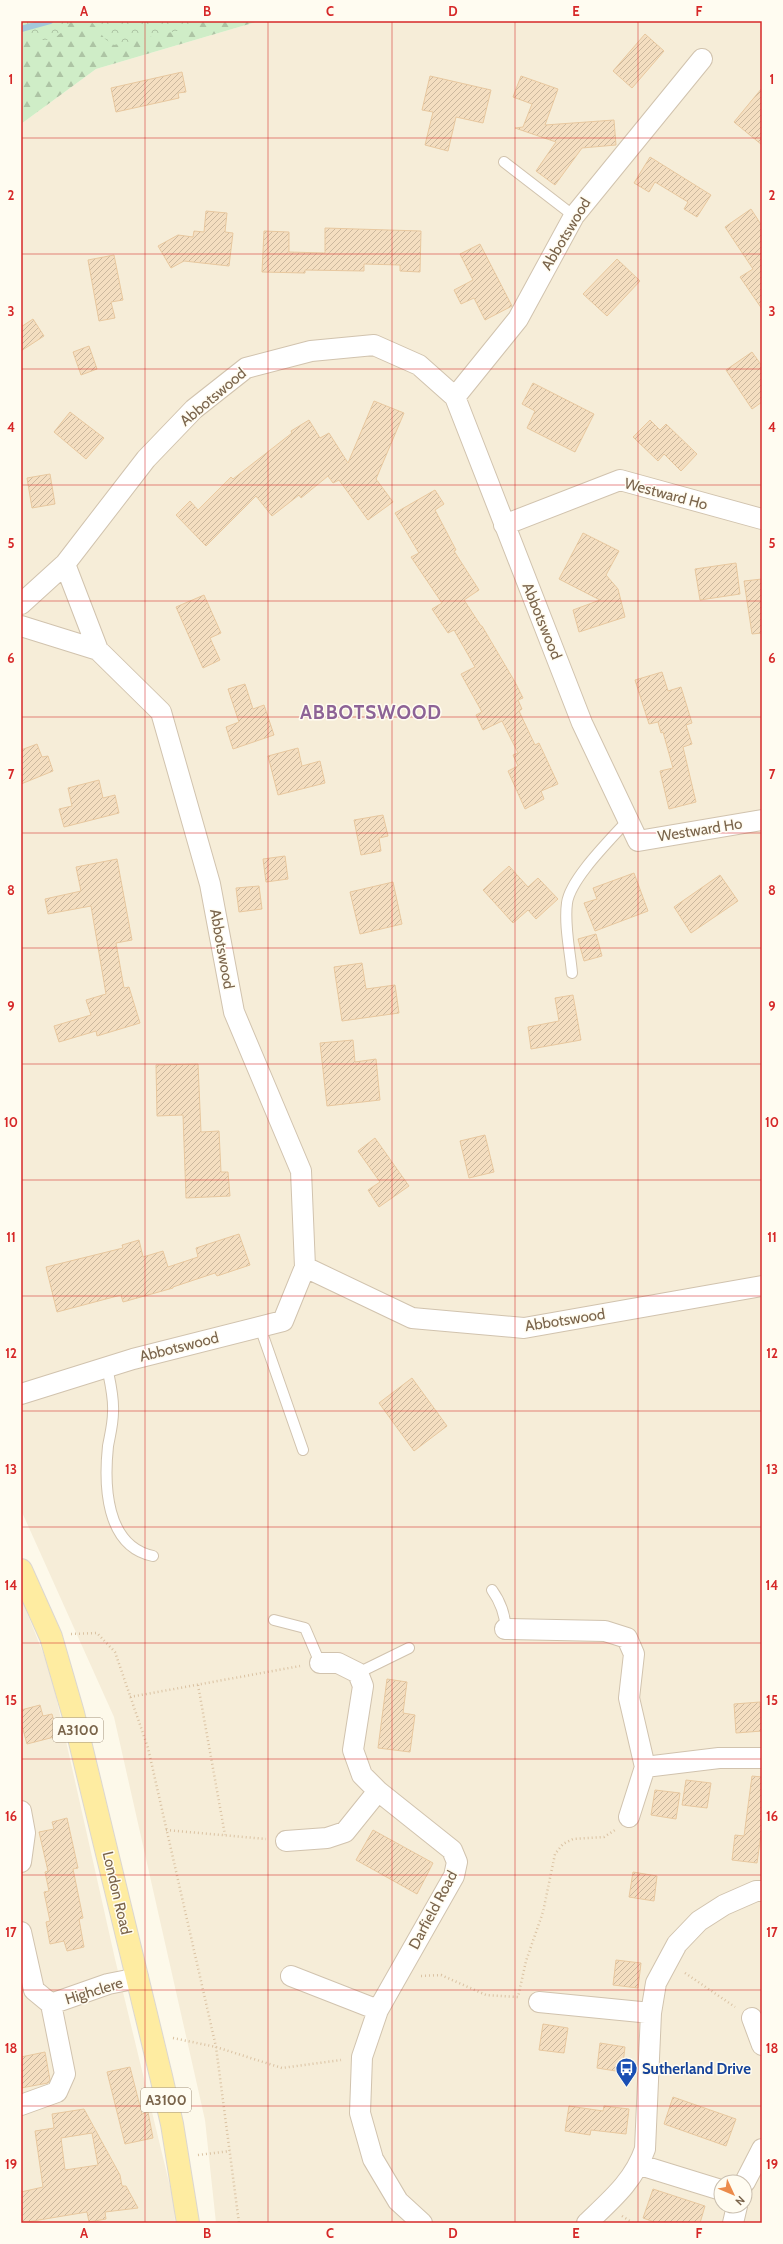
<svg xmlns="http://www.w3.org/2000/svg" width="783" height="2244" viewBox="0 0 783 2244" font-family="Cabin,sans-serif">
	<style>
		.residential { fill: #f6edd8; fill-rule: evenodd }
		.forest { fill: url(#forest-firs) }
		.park { fill: url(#park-crowns) }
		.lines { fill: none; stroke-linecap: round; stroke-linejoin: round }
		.stream { stroke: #a2c8db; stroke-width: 6 }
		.building { fill: url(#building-hatch); stroke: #e8c89f; fill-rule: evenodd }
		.lane-casing { stroke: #d1c3ae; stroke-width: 12 }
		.street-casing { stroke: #d1c3ae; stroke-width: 22 }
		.primary-casing { stroke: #dcd7d0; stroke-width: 24 }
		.path { stroke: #dac2a2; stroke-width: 2.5; stroke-dasharray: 1 3; stroke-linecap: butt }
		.lane { stroke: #fff; stroke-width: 10 }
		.street { stroke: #fff; stroke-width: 20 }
		.primary { stroke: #feeca1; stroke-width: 22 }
		.grid { fill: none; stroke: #d62828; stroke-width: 1; stroke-opacity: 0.55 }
		.labels { text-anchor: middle; stroke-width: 3; stroke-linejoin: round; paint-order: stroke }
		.shield { fill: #fffcf1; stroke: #a2927d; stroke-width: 1 }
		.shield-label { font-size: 14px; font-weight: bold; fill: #7a644b }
		.street-label { font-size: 15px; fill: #7a644b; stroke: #fffcf1 }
		.transit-label { font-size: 15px; font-weight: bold; fill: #164399; stroke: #fffcf1; text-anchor: start }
		.district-label { font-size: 19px; font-weight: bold; letter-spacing: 1px; fill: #8d6396; stroke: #fffcf1 }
		.neatline { fill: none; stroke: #d62828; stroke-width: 1.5 }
		.grid-label { font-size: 13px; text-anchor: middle; font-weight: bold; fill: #d62828 }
	</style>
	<defs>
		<pattern id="forest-firs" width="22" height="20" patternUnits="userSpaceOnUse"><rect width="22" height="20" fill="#cfedc7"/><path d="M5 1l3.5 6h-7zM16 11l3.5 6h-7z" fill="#adc4a4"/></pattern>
		<pattern id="park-crowns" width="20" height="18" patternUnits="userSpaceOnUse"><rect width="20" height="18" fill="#cfedc7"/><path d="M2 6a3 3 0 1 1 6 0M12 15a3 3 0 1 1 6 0" fill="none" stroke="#adc4a4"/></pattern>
		<pattern id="building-hatch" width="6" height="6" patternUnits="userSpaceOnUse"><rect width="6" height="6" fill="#f4dec0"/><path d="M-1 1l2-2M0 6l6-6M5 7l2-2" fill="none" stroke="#cbb89e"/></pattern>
	</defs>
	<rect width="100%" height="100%" fill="#fdf9ea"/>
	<!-- residential -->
	<path class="residential" d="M259,21h503v2202h-546l-11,-103 -91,-403 -93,-207v-1386l75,-55zM721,2182h24v24h-24z
		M21,1598l29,72 65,289 59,244 1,20h-154z"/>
	<!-- forest -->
	<path class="forest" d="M21,21h238l-163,48 -75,55z"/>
	<!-- park -->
	<path class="park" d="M21,21h50c-17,23 -23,21 -50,15z
		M91,21h111l-21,9 -67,15 -9,-6z"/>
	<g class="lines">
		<!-- stream -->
		<path class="stream" d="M21,29l29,-8"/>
	</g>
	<!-- building -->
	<path class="building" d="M645,34l19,17 -32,37 -19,-17z
		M182,72l4,20 -8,1 1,5 -63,14 -5,-24z
		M430,76l61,14 -8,33 -27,-6 -8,34 -23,-6 8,-33 -11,-2z
		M521,76l37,13 -13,36 69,-5 2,25 -34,3 -27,37 -19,-14 20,-29 -41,-14 8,-1 9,-23 -19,-7z
		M762,88v57l-28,-23z
		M650,157l61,38 -14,22 -13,-8 4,-7 -33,-20 -6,10 -15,-9z
		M751,209l11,17v83l-22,-32 13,-8 -28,-42z
		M206,211l21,2 -2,19 8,1 -4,33 -45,-5 -13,7 -13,-22 20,-11 15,2 1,-6 10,1z
		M325,228l96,3 -1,41 -20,-1v-6l-36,-1v7l-59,-1v3l-43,-1 2,-41 25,1v20l36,1z
		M480,244l32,62 -27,14 -11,-22 -13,6 -7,-14 19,-10 -13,-26z
		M114,255l9,45 -12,2 4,16 -16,3 -11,-61z
		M617,259l23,22 -33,35 -24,-22z
		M33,319l11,17 -23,15v-24z
		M89,346l8,23 -16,6 -8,-23z
		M752,352l10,14v36l-10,7 -26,-39z
		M533,383l61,31 -19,38 -48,-24 8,-17 -13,-7z
		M374,401l30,12 -28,66 17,23 -25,18 -29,-40 -6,3 -5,-7 -27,22 -2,-3 -27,21 -16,-20 -50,50 -30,-31 14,-14 8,9 33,-33 2,2 59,-46 -1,-2 18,-11 11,18 9,-5 19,30z
		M70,412l34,26 -18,21 -32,-27z
		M650,420l10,10 6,-6 31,30 -16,17 -17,-17 -6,7 -25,-24z
		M50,474l5,30 -23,4 -5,-30z
		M435,490l9,14 -9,6 21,40 -2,1 25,39 -15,10 17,26h1l33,56 8,16 -5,2 4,9 -3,2 16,34 4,-2 19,41 -17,7 3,8 -19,10 -17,-38 10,-5 -5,-11 5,-2 -16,-32 -19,9 -7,-15 6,-3 -21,-38 14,-7 -21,-37 -6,3 -16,-24 10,-6 -31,-46 8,-4 -24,-40z
		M583,533l36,18 -13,24 12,14 7,28 -46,15 -6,-22 27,-10 -41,-21z
		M736,563l4,31 -40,6 -5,-31z
		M762,579v54l-10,1 -8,-53z
		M204,595l17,38 -11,5 10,22 -17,8 -27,-61z
		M662,672l6,19 13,-4 11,36 -6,2 6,19 -9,3 13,55 -27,7 -9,-38 13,-3 -10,-36 -2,1 -3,-11 -9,2 -14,-44z
		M245,684l8,25 11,-4 10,30 -41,14 -7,-22 13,-5 -11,-33z
		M37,744l5,13 6,-1 5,15 -32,13v-34z
		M298,748l4,18 18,-5 5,22 -47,12 -10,-39z
		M99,780l4,18 12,-3 4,18 -55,14 -5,-18 13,-3 -4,-18z
		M383,815l5,21 -9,2 2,13 -20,4 -7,-35z
		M285,856l3,23 -22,3 -3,-23z
		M117,859l15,81 -16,3 8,45 5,-1 11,36 -43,13 -1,-5 -37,11 -5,-16 37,-11 -5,-15 20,-6 -15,-88 -43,8 -3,-15 36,-8 -5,-24z
		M509,866l19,21 10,-9 20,21 -22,20 -8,-9 -15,13 -30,-33z
		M634,873l14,38 -53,20 -11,-28 13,-4 -4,-11z
		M720,875l18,26 -47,32 -17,-26z
		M393,882l9,42 -42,10 -10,-42z
		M259,886l3,23 -23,3 -3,-24z
		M596,934l6,22 -18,5 -6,-22z
		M362,963l4,26 29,-4 4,28 -57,8 -8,-54z
		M573,995l8,45 -50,9 -3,-22 31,-6 -4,-23z
		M353,1040l2,22 21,-3 4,41 -53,6 -7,-63z
		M198,1064l3,68 18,-1 2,41h7l2,24 -44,2 -3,-83 -26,1 -1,-51z
		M485,1135l9,37 -25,6 -9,-37z
		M375,1138l34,48 -30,21 -11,-17 12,-8 -22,-31z
		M239,1234l11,31 -33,11 -2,-3 -42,14v1l-50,14 -2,-7 -64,17 -11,-45 77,-19 -1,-3 17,-5 4,17 20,-6 5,16 30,-10 -2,-9z
		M412,1378l35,48 -33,25 -35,-48z
		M387,1679l20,3 -4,31 12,2 -5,37 -32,-4z
		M760,1702l2,29 -26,2 -2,-29z
		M40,1705l3,11 9,-2 6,22 -31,8 -6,-22v-12z
		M752,1776l10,1v50l-5,36 -25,-3 3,-25 9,1z
		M686,1780l25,3 -4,25 -25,-3z
		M655,1790l25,3 -4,26 -25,-4z
		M67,1818l11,50 -5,1 10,49 -4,1 5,28 -17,4 -3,-10 -14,3 -4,-22 4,-1 -6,-29 5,-1 -4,-19 3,-1 -9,-39 15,-3 -2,-7z
		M373,1830l60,33 -16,31 -61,-34z
		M633,1872l24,4 -3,25 -25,-4z
		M616,1960l25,3 -3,25 -25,-3z
		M543,2024l25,4 -4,25 -25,-3z
		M600,2043l25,4 -3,25 -25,-4z
		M45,2052l5,28 -2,3 -27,5v-31z
		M130,2067l12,47 6,-2 5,26 -28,6 -18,-72z
		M673,2097l63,22 -10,27 -62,-22z
		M569,2106l34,5 1,-5 25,3 -3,25 -35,-4 -1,5 -25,-4z
		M84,2109l36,66 2,11h4l12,22 -33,4 1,7 -17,3 -2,-10 -66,11v-31l22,-5 -8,-56 19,-3 -2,-14zM92,2133l6,32 -33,5 -4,-32z
		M653,2189l52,17 -5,17h-43l-14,-5z"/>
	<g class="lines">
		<defs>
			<path id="lane" d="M504,162l70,54
				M572,973c-2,-22 -8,-48 -5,-70 3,-24 44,-64 61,-83
				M260,1327l43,123
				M107,1367c3,15 7,30 6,45 0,12 -3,23 -5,34 -4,38 -3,100 45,110
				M492,1590c8,11 14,26 13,39
				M274,1620l31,8 15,35
				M358,1673l51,-25"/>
			<path id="street" d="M455,397l63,-78 56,-103 128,-157
				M504,525l116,-45 142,39
				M65,564l33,86
				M21,604l44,-40 81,-105 48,-50 52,-41 65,-17 63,-6 45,20 36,32 127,326 56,118 124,-21
				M21,626l77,24 63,62 49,172 24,128 67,159 4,96 -22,54 -150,38 -112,35
				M305,1267l107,51 112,10 238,-42
				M505,1629l100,2 22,7 7,16 -5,44 16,69 -16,50
				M320,1663h18l20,10 5,13 -10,64 9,25 16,16 74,59 5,12 -3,14 -76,134 -16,47 -2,56 13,46 25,42 24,22
				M645,1767l74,-9h43
				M21,1811l4,22 -4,29
				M286,1841l41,-3 18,-6 33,-41
				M21,1932l13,58 17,14
				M291,1976l87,34
				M539,2002l112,11
				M752,2018l10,27
				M21,2105l36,-13 8,-18 -14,-70 57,-20 30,-6
				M640,2165l81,25
				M745,2182l17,-33
				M587,2223c24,-23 47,-42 58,-74l6,-136 5,-30 21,-39 22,-23 25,-16 32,-14h6
				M733,2223l4,-17"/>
			<path id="primary" d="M21,1570l30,67 22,76 88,363 11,48 16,99"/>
		</defs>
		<!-- lane casing -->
		<use href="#lane" class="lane-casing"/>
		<!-- street casing -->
		<use href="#street" class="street-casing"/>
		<!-- primary casing -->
		<use href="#primary" class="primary-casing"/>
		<!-- path -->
		<path class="path" d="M71,1634l26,-1 18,19 33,96 68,299 23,176
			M198,1685l27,150
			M130,1697l170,-31
			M166,1830l100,9
			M685,1973l50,34
			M421,1976l20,-1 45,20 32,2 8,-36 17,-49 12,-58 8,-10 10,-5 31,-2 11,-7
			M173,2038l43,9 66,21 59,-8
			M198,2155l32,-4
			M622,2216l11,7"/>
		<!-- lane -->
		<use href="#lane" class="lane"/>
		<!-- street -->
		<use href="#street" class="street"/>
		<!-- primary -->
		<use href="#primary" class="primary"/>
	</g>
	<!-- grid -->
	<path class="grid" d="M145,21v2202M268,21v2202M392,21v2202M515,21v2202M638,21v2202M21,138h741M21,254h741M21,369h741M21,485h741M21,601h741M21,717h741M21,833h741M21,948h741M21,1064h741M21,1180h741M21,1296h741M21,1411h741M21,1527h741M21,1643h741M21,1759h741M21,1875h741M21,1990h741M21,2106h741"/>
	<!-- icons -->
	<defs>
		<symbol id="bus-pin" viewBox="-11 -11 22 30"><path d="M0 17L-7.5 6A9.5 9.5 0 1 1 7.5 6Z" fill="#1a4fb4" stroke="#fffcf1"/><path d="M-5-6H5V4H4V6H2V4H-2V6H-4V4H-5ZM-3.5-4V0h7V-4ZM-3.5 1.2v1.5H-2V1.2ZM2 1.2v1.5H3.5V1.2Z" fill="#fff"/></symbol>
	</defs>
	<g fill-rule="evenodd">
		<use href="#bus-pin" x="614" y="2056" width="25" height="34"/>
	</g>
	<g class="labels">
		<!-- shield labels -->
		<g class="shield">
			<rect x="53" y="1718" width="50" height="24" rx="3"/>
			<rect x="141" y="2088" width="50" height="24" rx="3"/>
		</g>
		<g class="shield-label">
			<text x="78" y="1735">A3100</text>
			<text x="166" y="2105">A3100</text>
		</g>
		<!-- street labels -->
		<g class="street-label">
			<text transform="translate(566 234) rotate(-59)" y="5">Abbotswood</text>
			<text transform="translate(213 397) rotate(-40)" y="5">Abbotswood</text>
			<text transform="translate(666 494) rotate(15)" y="5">Westward Ho</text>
			<text transform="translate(542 621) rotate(68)" y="5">Abbotswood</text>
			<text transform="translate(700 830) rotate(-9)" y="5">Westward Ho</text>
			<text transform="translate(222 949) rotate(80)" y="5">Abbotswood</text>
			<text transform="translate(565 1320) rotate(-9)" y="5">Abbotswood</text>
			<text transform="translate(179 1347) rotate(-14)" y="5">Abbotswood</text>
			<text transform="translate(117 1893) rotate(77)" y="5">London Road</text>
			<text transform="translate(433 1910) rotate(-62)" y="5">Darfield Road</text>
			<text transform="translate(94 1991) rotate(-17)" y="5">Highclere</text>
		</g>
		<!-- transit labels -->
		<g class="transit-label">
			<text x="642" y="2074">Sutherland Drive</text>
		</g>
		<!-- district labels -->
		<g class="district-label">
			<text x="371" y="719">ABBOTSWOOD</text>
		</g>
	</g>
	<!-- border -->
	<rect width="783" height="2244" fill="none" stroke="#fffcf1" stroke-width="44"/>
	<!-- north arrow -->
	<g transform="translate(733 2194) rotate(134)"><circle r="19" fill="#fffcf1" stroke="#cabfaf"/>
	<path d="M0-3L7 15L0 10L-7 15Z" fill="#eb8b4b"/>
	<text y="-6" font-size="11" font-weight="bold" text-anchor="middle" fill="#7a644b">N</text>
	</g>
	<rect x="22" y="22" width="739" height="2200" class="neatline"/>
	<g class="grid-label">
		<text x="84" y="16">A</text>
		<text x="207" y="16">B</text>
		<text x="330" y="16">C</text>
		<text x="453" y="16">D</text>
		<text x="576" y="16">E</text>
		<text x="699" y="16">F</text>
		<text x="11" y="84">1</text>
		<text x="772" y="84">1</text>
		<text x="11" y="200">2</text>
		<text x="772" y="200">2</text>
		<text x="11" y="316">3</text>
		<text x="772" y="316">3</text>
		<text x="11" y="432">4</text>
		<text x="772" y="432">4</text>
		<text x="11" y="548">5</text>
		<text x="772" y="548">5</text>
		<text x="11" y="663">6</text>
		<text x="772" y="663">6</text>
		<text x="11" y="779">7</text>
		<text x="772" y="779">7</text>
		<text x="11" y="895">8</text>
		<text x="772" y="895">8</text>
		<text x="11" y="1011">9</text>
		<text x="772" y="1011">9</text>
		<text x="11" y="1127">10</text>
		<text x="772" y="1127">10</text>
		<text x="11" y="1242">11</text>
		<text x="772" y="1242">11</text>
		<text x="11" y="1358">12</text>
		<text x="772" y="1358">12</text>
		<text x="11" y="1474">13</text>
		<text x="772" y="1474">13</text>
		<text x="11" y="1590">14</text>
		<text x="772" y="1590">14</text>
		<text x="11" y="1705">15</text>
		<text x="772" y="1705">15</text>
		<text x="11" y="1821">16</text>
		<text x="772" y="1821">16</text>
		<text x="11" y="1937">17</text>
		<text x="772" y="1937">17</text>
		<text x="11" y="2053">18</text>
		<text x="772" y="2053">18</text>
		<text x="11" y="2169">19</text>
		<text x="772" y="2169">19</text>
		<text x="84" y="2238">A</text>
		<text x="207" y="2238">B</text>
		<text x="330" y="2238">C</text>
		<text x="453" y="2238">D</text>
		<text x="576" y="2238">E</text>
		<text x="699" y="2238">F</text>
	</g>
</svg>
